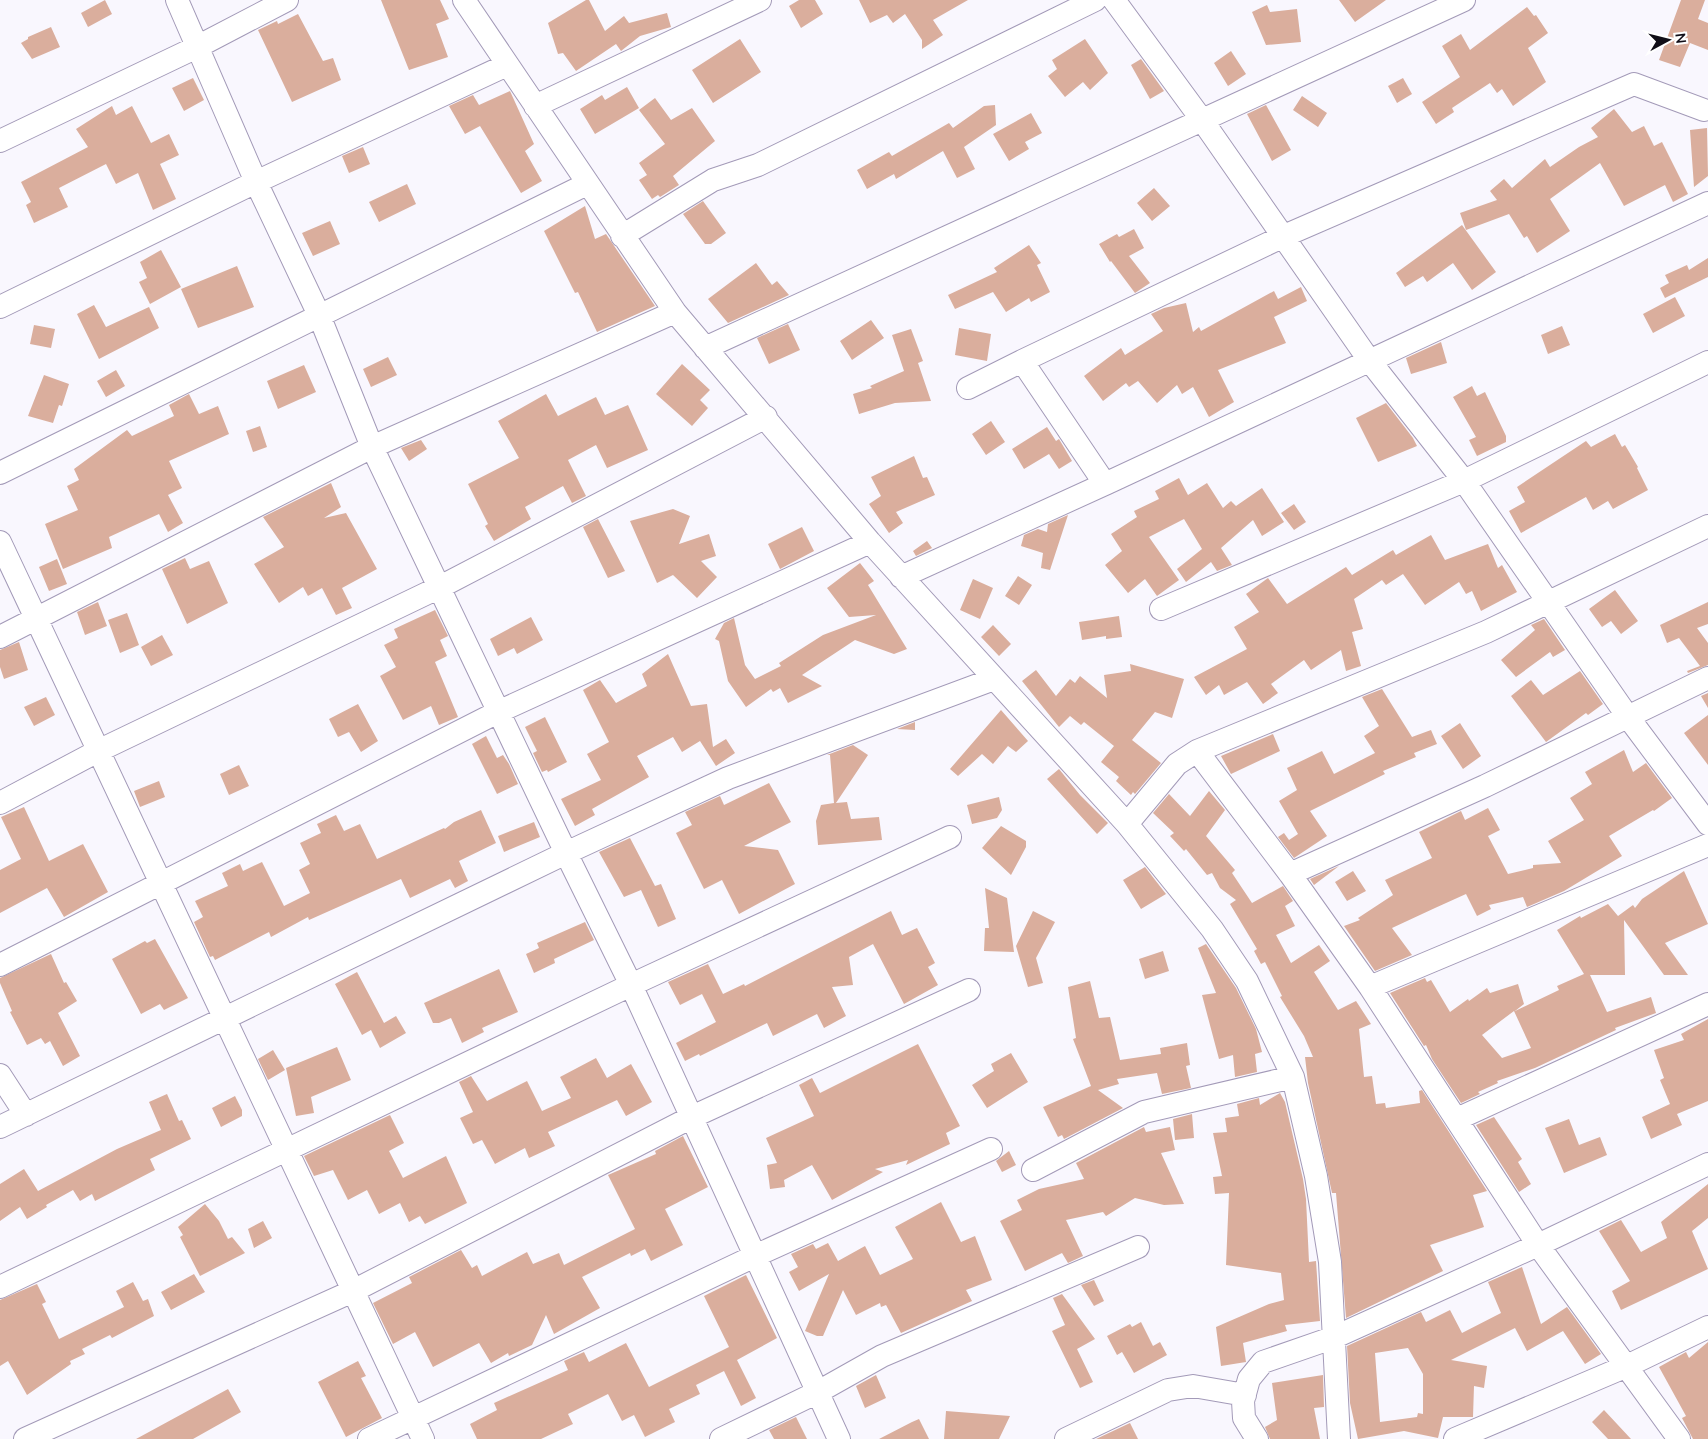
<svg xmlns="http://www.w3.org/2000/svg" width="1708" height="1439" viewBox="0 0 1708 1439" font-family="'Nunito Sans',sans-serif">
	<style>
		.building { fill: #daae9d; fill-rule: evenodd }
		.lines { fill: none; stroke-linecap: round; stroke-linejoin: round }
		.minor-casing { stroke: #a39ab8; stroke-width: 24 }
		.minor { stroke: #fff; stroke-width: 22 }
	</style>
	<rect width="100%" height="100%" fill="#f9f7fe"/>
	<!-- building -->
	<path class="building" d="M105,0l7,14 -24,13 -7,-14z
		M381,0h59l9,19 -13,5 12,33 -39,13z
		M586,0h3l16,31 19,-15 5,7 38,-10 4,14 -31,9 -19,15 -5,-7 -40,27 -13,-18 -5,1 -10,-31z
		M799,0h16l8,14 -22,14 -12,-22z
		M859,0h109l-35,20 10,15 -21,14v-9l-17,-26 -12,9 -6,-8 -17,8z
		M1339,0h47l-31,22z
		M1681,0h24l-7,19 10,4v27l-18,-7 -10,24 -21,-7z
		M1267,5l3,7 27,-3 4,33 -35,3 -14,-33z
		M1527,7l7,9 2,-1 12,18 -20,15 18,34 -33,24 -11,-17 -5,4 -7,-10 -38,25 2,4 -18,12 -14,-22 38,-25 -18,-31 19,-12 9,16z
		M298,14l25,47 10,-3 8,22 -49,22 -34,-72 19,-9 1,3z
		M51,27l9,20 -28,12 -11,-16 7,-4v-2z
		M740,39l21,33 -48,31 -21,-33z
		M1085,39l23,34 -18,17 -7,-8 -18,15 -17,-21 9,-7 -5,-9z
		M1231,51l15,23 -18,12 -14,-23z
		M1141,59l23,32 -14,8 -19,-34z
		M193,78l11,22 -20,11 -12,-23z
		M1403,78l9,16 -15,9 -9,-17z
		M627,87l12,21 -44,26 -15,-25 22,-14 3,5z
		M510,91l24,53 -9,7 17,30 -21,12 -41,-67 -15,8 -16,-28 24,-11 6,10z
		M1302,96l25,17 -9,14 -25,-17z
		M655,98l16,22 21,-12 23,33 -42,35 6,9 -19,12 -2,-2 -6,4 -13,-19 8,-5 -8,-12 26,-19 -26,-34z
		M995,105l1,20 -32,22 11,22 -18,9 -14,-27 -47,28 -2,-5 -27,15 -10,-19 32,-18 3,4 57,-33 4,5 31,-22z
		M1266,105l25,45 -19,11 -25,-47z
		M112,106l4,9 16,-9 19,37 18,-9 10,21 -19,9 16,35 -23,11 -15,-37 -22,11 -10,-20 -47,24 9,19 -34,16 -8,-18 5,-3 -10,-20 67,-35 -12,-18z
		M1614,109l18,23 12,-6 10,20 8,-4 26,52 -15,8 -8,-17 -41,21 -24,-43 -50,36 20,32 -33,22 -10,-17 -3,2 -15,-24 -43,16 -6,-17 37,-13 -7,-9 14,-12 8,9 33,-29 5,8 29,-20 19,-10 -7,-9z
		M1031,113l11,20 -17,9 4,7 -20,12 -16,-27z
		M1707,128l1,48 -14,11 -4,-57z
		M363,147l7,17 -21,9 -7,-17z
		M407,184l9,20 -37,18 -10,-20z
		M1154,188l16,18 -18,15 -15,-18z
		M703,201l23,32 -15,11h-6l-22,-30z
		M585,206l10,33 11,-5 49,72 -58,26 -19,-40 -3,1 -31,-62z
		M330,221l10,23 -27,12 -11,-23z
		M1462,225l34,47 -24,18 -19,-27 -26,19 -4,-6 -18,11 -9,-14z
		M1134,229l10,19 -15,8 21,27 -15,10 -24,-32 -1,1 -11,-18 18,-10 2,3z
		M1029,245l12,18 -4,2 13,27 -19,10 -2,-4 -23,14 -13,-20 -38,17 -7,-14 49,-23 -3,-4z
		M161,250l20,37 -31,17 -11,-22 8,-4 -7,-16z
		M1708,258v19l-43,21 -5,-10 9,-5 -4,-8 22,-10 2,5z
		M756,263l16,22 5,-4 12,14 -61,28 -20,-24z
		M237,266l17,41 -56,21 -17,-39z
		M1301,287l6,14 -33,16 12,26 -68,27 16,32 -25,15 -16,-30 -11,7 -5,-9 -20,18 -19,-22 -9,6 -3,-4 -23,18 -19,-25 37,-28 4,7 38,-24 -12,-17 13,-6 22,-5 7,29 6,-5 2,4 73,-40 4,8z
		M1675,297l10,19 -32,17 -10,-19z
		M94,305l12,22 43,-20 10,21 -60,31 -22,-45z
		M871,320l13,18 -32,22 -12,-19z
		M788,324l12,26 -31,14 -12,-26z
		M34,325l21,4 -4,19 -21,-4z
		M1562,326l8,19 -22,9 -7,-19z
		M959,328l32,6 -4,27 -32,-6z
		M911,329l12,32 -5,2 13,38 -36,2 -36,11 -6,-20 19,-6 -2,-2 34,-15 -12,-36z
		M1441,342l6,21 -36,11 -5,-16z
		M388,357l9,18 -26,12 -8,-18z
		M682,364l28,26 -10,10 8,8 -16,18 -36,-32z
		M304,365l12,27 -38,17 -11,-28z
		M116,370l9,16 -19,11 -9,-16z
		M44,375l25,9 -7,22 -3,-1 -6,18 -25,-7z
		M1472,386l5,10 8,-4 21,44v6l-29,14 -8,-16 7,-3 -23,-40z
		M189,394l10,20 19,-8 11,28 -60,27 13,27 -14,7 15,28 -15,9 -9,-18 -50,23 3,11 -49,21 -18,-45 33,-14 -11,-24 12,-6 -5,-11 53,-39 5,6 42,-20 -5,-11z
		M546,394l12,22 38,-19 9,18 23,-10 20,45 -41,18 -11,-23 -28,15 18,36 -14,7 -9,-17 -38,21 6,12 -37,22 -9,-15 3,-2 -20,-40 51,-26 -21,-37z
		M1386,403l27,35 4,8 -39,16 -22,-44z
		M991,421l14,21 -19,13 -14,-21z
		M260,426l7,21 -14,5 -7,-21z
		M1047,427l9,14 3,-2 13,22 -13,8 -10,-15 -25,15 -12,-20z
		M1615,434l7,13 3,-2 13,22 -1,1 11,22 -35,19 -5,-8 -15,9 -7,-13 -65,36 -12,-22 16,-9 -8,-15 69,-46 5,6z
		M421,440l6,9 -18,12 -8,-13z
		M914,456l9,22 4,-1 8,18 -39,17 7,11 -14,10 -20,-29 12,-8 -10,-19z
		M1179,478l9,17 19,-12 16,25 8,-7 5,5 26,-18 22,34 -22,14 -9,-16 -32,28 11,17 -15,6 -6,-9 -25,20 -9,-13 25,-20 -18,-30 -35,18 30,43 -22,16 -12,-17 -17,14 -23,-28 17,-14 -11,-17 26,-17 -3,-6 25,-12 -4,-8z
		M331,483l10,24 -17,11 22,-5 31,56 -35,19 10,20 -16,7 -14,-27 -14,8 -5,-9 -24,16 -25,-39 30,-17 -21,-30z
		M1294,504l12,18 -12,8 -13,-17z
		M673,509l17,7 -11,28 30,-10 7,22 -15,5 16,16 -20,21 -24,-23 -16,8 -27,-62z
		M1068,515l-18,55 -9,-2 2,-15 -22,-7 3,-11 14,-6 9,3 1,-8z
		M598,519l27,52 -17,7 -25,-51z
		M802,527l12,24 -34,18 -12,-25z
		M1431,535l14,25 43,-16 10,24 4,-3 15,27 -36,19 -9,-20 -6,3 -7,-12 -34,23 -22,-31 -17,11 -4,-5 -28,19 9,30 -11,3 9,34 -15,5 -5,-21 -30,20 -7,-10 -33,24 7,9 -15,11 -16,-22 -23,13 -5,-10 -13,10 -12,-18 53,-28 -13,-22 25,-15 -13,-18 22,-16 19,26 59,-37 6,8 41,-25 3,5z
		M927,541l5,7 -16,8 -3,-5z
		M185,558l5,11 19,-8 19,42 -41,21 -25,-55z
		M57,559l10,25 -18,7 -10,-24z
		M860,563l14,18 -6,4 39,64 -13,5 -39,-14 -53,35 20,11 -34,17 -8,-15 -7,4 -2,-3 -25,18 -18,-26 -9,-40 -4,-2 9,-16 10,-5 11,47 10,14 26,-13 -2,-3 44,-28 53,-20 -27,2 -22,-29z
		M1018,576l14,9 -13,20 -14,-9z
		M973,579l20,9 -13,31 -20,-9z
		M1615,590l23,31 -17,13 -10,-13 -9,6 -13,-18z
		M98,602l9,24 -22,9 -8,-23z
		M1708,602v22l-11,4 11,15v22l-20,8 -1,-2 13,-5 -21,-28 -12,5 -7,-18z
		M435,610l13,26 -8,4 7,16 -12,6 23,55 -19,8 -8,-19 -28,14 -23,-44 16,-9 -12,-22 14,-7 -4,-9z
		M127,613l12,32 -19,8 -12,-33z
		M1119,616l3,21 -16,2v-3l-24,4 -3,-18z
		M531,617l12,23 -26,14 -3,-6 -16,8 -8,-17z
		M1544,619l21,31 -12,7 -3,-5 -34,25 -15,-17 34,-30 -4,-5z
		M993,625l18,19 -12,12 -18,-19z
		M162,635l11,20 -22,11 -10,-19z
		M19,642l9,28 -24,9 -4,-12v-17z
		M668,654l23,52 16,-2 6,43 13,-8 9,14 -19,13 -16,-25 -18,11 -9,-15 -36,19 12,21 -57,32 3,6 -20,11 -14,-27 40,-19 -14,-26 22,-12 -26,-52 17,-10 16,23 31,-17 -5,-12z
		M1130,664l54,15 -12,39 -17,-6 -23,28 29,23 -26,31 -2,-2 -2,3 -15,-14 3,-4 -18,-15 13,-16 -30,-24 -3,3 -11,-9 -11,11 -37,-46 14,-11 20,26 14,-17 5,4 5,-7 27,22 -3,-23 27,-4z
		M1580,671l23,33 -15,11 -2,-2 -40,29 -35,-46 20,-16 12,15z
		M1382,689l30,48 19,-7 6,14 -23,9 2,4 -33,14 2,3 -75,37 17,25 -33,22 -16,-21 6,-4 5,7 9,-6 -19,-33 18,-11 -10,-22 35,-17 12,23 41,-21 -11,-17 15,-10 -17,-29z
		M1708,693v15l-7,-12z
		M46,697l9,18 -21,11 -10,-19z
		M358,704l20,37 -17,11 -12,-20 -11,5 -9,-18z
		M1001,710l27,31 -12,11 -8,-6 -15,18 -11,-10 -24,22 -8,-7z
		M1708,715v50l-24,-32z
		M545,717l22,45 -19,10 -1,-2 -5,2 -9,-19 4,-2 -12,-24z
		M915,722v8l-18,-1z
		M1460,723l21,33 -18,13 -22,-33z
		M1273,734l7,17 -49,23 -10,-18z
		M486,736l11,22 6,-3 6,9 9,20 -21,10 -25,-50z
		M853,745l15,10 -32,48 11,-1 4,17 28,-2 3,23 -64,5 -2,-24 5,-16 13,-2 -4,-48h-3z
		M1624,750l9,22 13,-9 26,35 -18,13 -1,-1 -44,26 13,20 -58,35 -37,16 -4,-10 -34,8 2,4 -14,7 -11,-22 -31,14 -43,20 20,27 -37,16 -31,-45 16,-6 -2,-2 35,-23 -8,-15 47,-22 -13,-26 42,-21 4,9 23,-12 12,22 -12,6 20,38 25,-6v-3l28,-2 -13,-22 36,-21 -14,-22 22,-14 -7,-12z
		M239,765l10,21 -20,9 -9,-21z
		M1059,769l21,26 28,28 -11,11 -50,-55z
		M159,781l6,16 -25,10 -6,-16z
		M769,783l22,39 -47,24 34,4 17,34 -56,30 -17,-34 -18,9 -28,-56 16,-8 -7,-13 35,-16 4,9z
		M1209,791l16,19 -19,26 29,34 -3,3 20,30 31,-17 10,15 -8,5 10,20 -19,9 15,28 28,-18 11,16 -16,11 24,38 18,-9 15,23 -12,5 5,48 8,-1 4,28 9,-1 1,5 34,-5 -1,-12 3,-1 65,101 -14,4 11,32 -54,18 13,26 -97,47 -10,-125h-4l-24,-110 -3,-26h8l-9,-21 -24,-39 2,-1 -17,-34 -4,2 -7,-13 3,-2 -27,-45 6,-4 -16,-12 -8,-15 -5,2 -21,-26 -2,2 -14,-15 4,-3 -21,-20 16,-19 21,22z
		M999,797l3,13 -5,8 -25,6 -5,-19z
		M24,807l25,54 34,-17 25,48 -44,25 -17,-29 -47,25v-43l21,-11 -20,-42z
		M481,810l15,33 -37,18 9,20 -13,7 -5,-9 -40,19 -9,-19 -92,41 -1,-3 -37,20 -2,-5 -54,28 -2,-4 -3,1 -16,-35 9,-5 -8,-16 33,-15 -6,-13 18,-9 3,7 19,-9 22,44 26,-13 -11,-23 11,-6 -10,-21 21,-10 -4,-9 19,-9 8,16 16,-7 17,35 67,-31 1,1 9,-7z
		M534,822l6,15 -36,15 -6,-16z
		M1001,826l25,15v6l-15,28 -29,-27z
		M630,838l25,48 6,-2 15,35 -18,8 -17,-37 -17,7 -25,-45z
		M1339,866l-25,19 -4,-6z
		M1145,867l21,27 -25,15 -18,-29z
		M1353,871l13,20 -19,10 -12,-19z
		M1684,871l24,53 -43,19 23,32h-24l-40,-55 1,55h-35l17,37 44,-15 5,16 -41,15 1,2 -81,38 -38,13 1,2 -20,9 2,2 -19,9 -29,-44 -6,-14 -2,1 -34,-53 35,-15 2,4 4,-2 19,32 18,-13 1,2 18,-13 3,5 28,-9 6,20 -9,7 44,-21 -2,-4 27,-12 -27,-44 23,-14 1,2 27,-14 10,12 15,-11 2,3 7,-9zM1514,1011l17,37 -29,10 -20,-23z
		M985,888l22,10 7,54 -30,-1 1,-23h4z
		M891,911l11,24 15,-7 18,35 -7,4 10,18 -34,19 -31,-60 -24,13 4,28 -21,2 14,29 -22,12 -7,-14 -44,22 -6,-13 -67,33 -1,-2 -14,7 -9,-18 40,-21 -14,-28 -22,11 -12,-23 40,-18 15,30 21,-10 1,2z
		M1033,911l22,11 -19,36 7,25 -15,4 -12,-41z
		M585,922l9,18 -40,19 1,4 -21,10 -8,-19 13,-6 -2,-5z
		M155,939l33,59 -24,12 -4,-6 -19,10 -29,-55 33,-18 2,2z
		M1206,944l30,44 20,41 6,23 -7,2 2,18 -22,5 -2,-22 -14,4 -17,-64 14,-2 -18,-45z
		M1163,951l6,20 -24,8 -6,-20z
		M51,954l13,29 2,-1 11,19 -19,12 22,43 -17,10 -13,-25 -5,3 -4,-6 -14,7 -17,-33 2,-1 -12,-28v-5z
		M499,969l19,43 -36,16 2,4 -22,11 -11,-25 -12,5h-6l-9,-20z
		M357,972l27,51 12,-7 10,17 -26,15 -9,-18 -9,5 -27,-51z
		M1090,981l9,37 11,-1 10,43 41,-6 -1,-6 27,-5 3,22 -4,1 5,22 -29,6 -5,-21 -40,6 2,5 -21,6 25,18 -59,31 -2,-4 -4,2 -15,-30 48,-21 -18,-47 3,-1 -8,-51z
		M1708,1019v82l-31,13 5,11 -31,14 -9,-22 28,-13 -10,-24 4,-2 -10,-28 30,-10 -3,-6z
		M918,1044l42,82 -14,7 4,11 -44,21 2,-5 -33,9 8,3 -51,28 -20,-35 -28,15 1,7 -15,2 -3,-24 10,-2 -11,-25 48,-22 -15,-31 13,-7 8,15z
		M337,1047l14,33 -40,17 3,16 -18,3 -10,-48z
		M273,1050l12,20 -17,10 -10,-21z
		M1011,1053l17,29 -41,26 -15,-23 22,-14 -3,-7z
		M596,1058l11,20 24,-14 21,38 -26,14 -9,-16 -28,13 -41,19 7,14 -26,12 -4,-10 -30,16 -13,-24 -9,4 -13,-26 13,-6 -14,-30 12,-6 16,25 40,-20 15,30 29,-13 -11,-21z
		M1280,1093l5,9 18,77 3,20 3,63 7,-1 4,60 -35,4 2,6 -44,12 3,19 -25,4 -5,-39 53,-23 15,-4 -3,-27 -55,-8 3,-72 -14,1 -2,-17 9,-1 -9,-43 14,-1 -2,-14 14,-2 -2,-12 22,-6 1,7z
		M167,1094l12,27 3,-1 9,19 -41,20 5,11 -60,31 -3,-7 -12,7 -7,-11 -27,15 1,2 -20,12 -7,-12 -20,14v-37l24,-15 14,22 79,-42 44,-19 -12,-28z
		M235,1096l7,14v6l-21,11 -9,-19z
		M1192,1114l2,24 -19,2 -2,-21z
		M390,1115l14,28 -15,8 14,27 43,-22 21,47 -42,21 -5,-8 -11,6 -9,-19 -21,11 -12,-24 -19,10 -15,-30 -19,6 -10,-20z
		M1494,1117l28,42 -4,3 13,22 -12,8 -43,-67z
		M1569,1119l10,26 21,-8 7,18 -43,18 -19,-45z
		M1144,1127l2,5 24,-5 5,23 -14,3 23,51 -20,1 -29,-7 -29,18 -3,-4 -37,8 17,36 -15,7 -6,-10 -37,18 -25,-50 22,-11 -5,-10 22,-11 45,-10 -8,-16z
		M683,1136l25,51 -43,22 18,36 -32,16 -6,-12 -14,7 -1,-3 -48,24 18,31 -46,26 -8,-19 -14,30 -23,11 -1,-3 -17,10 -12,-20 -46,24 -18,-35 -22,12 -20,-41 39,-20 -3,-6 52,-27 11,18 5,-3 5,11 45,-24 6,12 26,-11 5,12 71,-36 -27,-54 48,-21 -1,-3z
		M1009,1151l7,14 -14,7 -6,-11z
		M1708,1184v34l-16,13 16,38 -87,41 -9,-19 18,-10 -31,-50 22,-11 20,32 26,-14 -6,-16z
		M941,1202l20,40 14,-6 17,44 -26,10 6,11 -71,32 -15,-28 -5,2 -1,-4 -24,12 -13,-25 -20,46h-6l-12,-5 24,-57 -30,17 -10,-19 9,-5 -7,-13 22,-10 3,5 12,-6 10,18 27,-15 15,29 33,-16 -18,-32z
		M205,1204l14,17 9,18 4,-2 13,16 -45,23 -20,-39 3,-2 -5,-8z
		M263,1221l9,17 -18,10 -6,-19z
		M1522,1267l19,57 26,-17 34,47 -16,10 -22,-33 -36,20 -12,-23 -64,32 36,6 -3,22 -10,-2 -1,31h-30l-5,21 -34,-7 -46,8 -8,-36 -3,-57 74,-34 5,10 24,-12 12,23 39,-20 -13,-31zM1408,1348l15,26v40l-5,-1 -1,4 -37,5 -5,-69z
		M194,1274l11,18 -34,18 -10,-18z
		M746,1275l31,63 -40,22 19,38 -15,8 -17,-35 -28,14 4,9 -31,15 6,13 -30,15 -11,-22 -12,6 -14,-27 -40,20 5,10 -32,15h-64l-7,-15 27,-14 -3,-7 74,-33 -4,-9 20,-9 5,10 37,-19 23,44 80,-40 -25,-51z
		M1094,1280l10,21 -10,5 -13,-21z
		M133,1282l10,19 5,-2 6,17 -42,22 -2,-3 -28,14 3,5 -15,7 1,3 -44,31 -19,-34 -8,5v-66l37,-16 9,18 -4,2 17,35 65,-32 -8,-16z
		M1062,1294l33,45 -18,10 16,33 -13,6 -28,-57 13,-6 -12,-27z
		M1141,1322l12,24 7,-4 7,13 -33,18 -12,-21 -5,3 -10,-19 23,-12 2,3z
		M1708,1342v97h-15l-11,-21 4,-2 -27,-49 27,-15 3,6z
		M358,1361l8,15 -5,2 21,40 -36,19 -28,-55z
		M876,1375l10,23 -21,10 -9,-22z
		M1323,1375l1,32 -10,1 6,31h-50l-5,-12 12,-7 -5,-37z
		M228,1389l13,23 -48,27h-57z
		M1604,1410l27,29h-23l-16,-17z
		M946,1411l64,5 -11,23h-55z
		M796,1417l11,22h-33l-5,-9z
		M919,1419l10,20h-50l33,-17z
		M1130,1423l8,16h-42z"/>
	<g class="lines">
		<defs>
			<path id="minor" d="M177,0l79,182 63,133 53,132 194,406 65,132 208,454
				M464,0l211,312 195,230 257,282 85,105 35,52 46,96 23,99 14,86 9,177
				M1114,0l88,120 167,240 95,121 164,236 80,107
				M535,106l225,-106
				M0,141l197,-94 90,-47
				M622,236l91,-56 45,-15 337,-165
				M0,307l256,-125 251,-117
				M705,348l759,-348
				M968,388l54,-27
				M0,473l587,-289
				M1105,484l603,-281
				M0,542l423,897
				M901,577l204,-93 -83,-123 262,-125 350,-152 70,26
				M1161,609l303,-128 244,-119
				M0,637l372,-190 303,-135
				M1197,751l93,123 80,113 168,258 141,194
				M0,803l98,-52 342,-164 326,-170
				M1127,824l50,-60 20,-13 289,-119 222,-106
				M1290,874l195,-88 223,-108
				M0,965l498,-253 372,-170
				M1370,987l338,-142
				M0,1075l26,40
				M1457,1119l251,-115
				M0,1127l566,-274 162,-75 266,-99
				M1033,1170l111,-58 149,-35
				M0,1287l631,-302 319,-148
				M25,1439l328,-148 339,-174 277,-127
				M369,1439l388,-184 234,-106
				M721,1439l97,-47 64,-36 256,-109
				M1066,1439l102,-49 25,-4 52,9
				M1257,1439l-13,-21 -1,-17 6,-22 14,-17 72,-25 203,-92 170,-81
				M1455,1439l172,-73 81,-39"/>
		</defs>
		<!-- minor casing -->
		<use href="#minor" class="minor-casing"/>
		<!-- minor -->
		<use href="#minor" class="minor"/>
	</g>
	<!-- north arrow -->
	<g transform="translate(1668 40) rotate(83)" stroke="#ffffff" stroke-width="4" paint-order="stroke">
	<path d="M0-4L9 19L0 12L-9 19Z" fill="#100d17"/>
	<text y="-8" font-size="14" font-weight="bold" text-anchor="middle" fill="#100d17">N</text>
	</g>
</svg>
